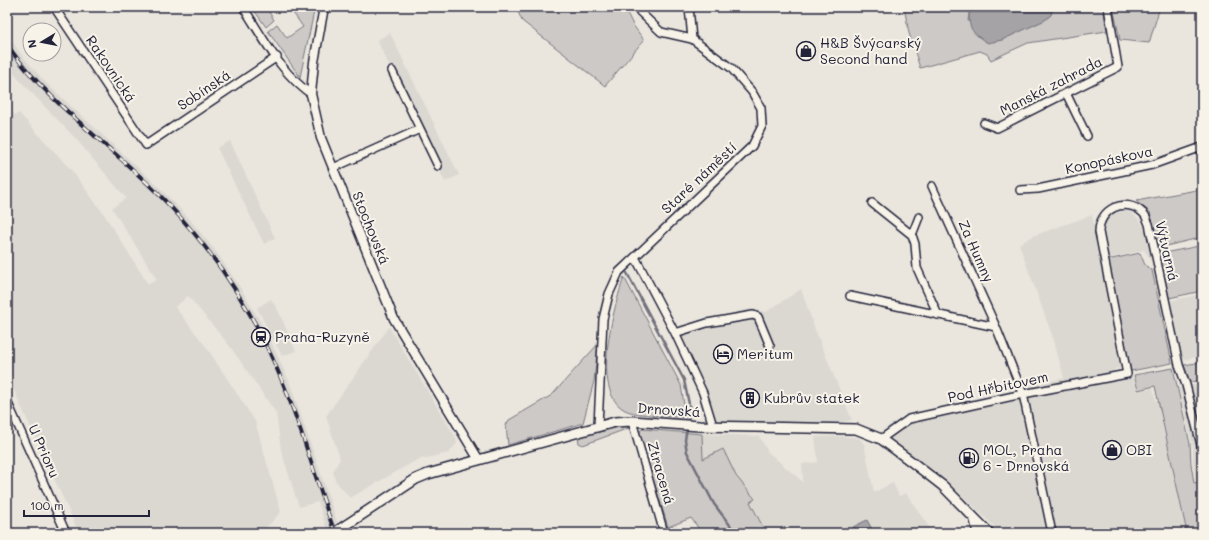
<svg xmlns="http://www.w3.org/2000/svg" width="1209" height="540" viewBox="0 0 1209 540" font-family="Mali,sans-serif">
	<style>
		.built { fill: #dbd8d2 }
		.green { fill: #cdc9c6; stroke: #787680 }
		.water { fill: #a6a3a6; stroke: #716f7b }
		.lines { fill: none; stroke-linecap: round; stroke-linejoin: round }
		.stream { stroke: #716f7b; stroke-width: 2.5 }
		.minor-casing { stroke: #22223b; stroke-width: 10 }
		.tertiary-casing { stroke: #22223b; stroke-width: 11 }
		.secondary-casing { stroke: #22223b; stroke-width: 12 }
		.minor { stroke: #f7f3e8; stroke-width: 7 }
		.tertiary { stroke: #f7f3e8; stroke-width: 8 }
		.secondary { stroke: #f7f3e8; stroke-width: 9 }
		.rail-casing { stroke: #22223b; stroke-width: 4 }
		.rail { stroke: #f7f3e8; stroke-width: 2.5; stroke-dasharray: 8; stroke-linecap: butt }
		.labels { text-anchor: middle; stroke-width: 4; stroke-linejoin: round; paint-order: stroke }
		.poi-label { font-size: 14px; fill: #22223b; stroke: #f7f3e8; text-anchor: start }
		.street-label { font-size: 14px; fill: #22223b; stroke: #f7f3e8 }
	</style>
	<rect width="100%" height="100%" fill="#eae6de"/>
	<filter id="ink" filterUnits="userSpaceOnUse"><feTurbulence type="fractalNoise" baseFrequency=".025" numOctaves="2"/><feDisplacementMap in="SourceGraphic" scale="8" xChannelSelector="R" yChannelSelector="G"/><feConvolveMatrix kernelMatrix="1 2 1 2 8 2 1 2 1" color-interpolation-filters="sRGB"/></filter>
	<g filter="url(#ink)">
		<!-- built -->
		<path class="built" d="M7,33l14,21 25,29 112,103 29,30 31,38 27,41 23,40 22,48 51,150h-13l-10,-31 -19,5 -18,-57 -5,-37 -47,-68 -41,-49 -13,11 32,41 48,73 26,91 -20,21h-182l-69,-151 4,-2 -7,-16v-258l8,9 4,-2 54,59 31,42 44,70 9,-4 -45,-72 14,-10 -50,-59 -69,-72z
			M390,33l69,142 -14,7 -68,-142z
			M230,141l45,97 -11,6 -47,-96z
			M1129,211l10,8 7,12 6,31 -8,-12 -37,9 -4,-17 -1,-14 5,-9 9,-7z
			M1092,215l28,153 -7,2 4,10 16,-3 4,14 16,-3 3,13h2l29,132h-186l-44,-42 -67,-53 5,-4 -8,-7 20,-12 157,-37 -11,-40 -34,-94 16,-9z
			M801,289l15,43 36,88 -22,5 -123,-3 -9,-30 -30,-61 76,-21 9,-1 13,3z
			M1202,294v62l-20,4 -13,-59z
			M271,299l7,11 18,41 -14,5 -25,-48z
			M389,327l67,111 1,5 -8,10 -32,7 -67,38 -15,-18 -2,-9 7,-12 -14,-43z
			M1202,383v97l-7,1 -2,-17v-16l-14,-60z
			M702,434l57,2 9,16 35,30 -1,-18 16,-2 -3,-25 27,-1 17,2 5,6 10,48 19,-9 6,13 7,-3 27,40h-167l-16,-31 5,-3 -19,-23 -14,-27 -19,10z"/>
		<!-- green -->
		<path class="green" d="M252,7h16l2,4 -1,1 5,8 -8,7z
			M289,7h26l-15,70 -32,-46 9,-7 10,14 16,-11z
			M510,7h114l9,18 11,15 -39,46 -83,-65 -5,-12z
			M904,7h66l-2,14 85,-11v-3h50l4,24 -79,12 -37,17 -4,-6 -7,-3 -60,17 -11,-35z
			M1113,7h47l-11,36 -29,-3z
			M1202,189v71l-3,-22 -41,10 -8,-36 -14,-11z
			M1199,246l3,45 -33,7 -10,-44z
			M1140,253l5,12 7,5 20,93 -41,8 -24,-111z
			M624,277l57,108 5,33c-14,-2 -50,-2 -61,-8 -35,-18 -11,-103 -1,-133z
			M598,344l-4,37 -11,42 -75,22 -2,-20 3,-5 43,-25z
			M1202,362v18l-12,2 -6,-17z
			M1173,368l17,76 1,20 3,19 8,-2v52h-15l-32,-147 -17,4 -4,-15z
			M624,426l5,2 -46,17 -4,-2 -1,-6z
			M642,429l60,5 1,25 20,-10 13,27 19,23 -5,3 16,31h-64l-11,-15 -23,9 -28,-91v-5z"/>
		<!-- water -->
		<path class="water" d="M970,7h83l-2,8 -6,5 -43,20 -14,3c-17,-10 -21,-16 -18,-36z
			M867,520l7,13h-18l-3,-6z"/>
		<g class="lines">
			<!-- stream -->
			<path class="stream" d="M627,273l57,107 6,29 -2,14
				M687,427l-2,13 2,12 27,52 22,29"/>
			<defs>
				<path id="minor" d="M54,7l92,138 131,-88
					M243,7c20,30 38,67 68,87
					M689,7l3,32
					M392,71l46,95
					M1066,93l21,43
					M984,123l13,5 121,-61 -10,-60
					M333,168l87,-39
					M932,186l64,141 27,67 29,139
					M1020,190l18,-1 114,-24 50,-18
					M872,203l40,32 3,9 2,24 21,47
					M912,235l7,-18
					M635,257l40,76 28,60 10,33
					M850,296l146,31
					M675,333l32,-10 46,-8 5,2 12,29
					M7,401l59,132
					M632,421l32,112
					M598,426l5,-107 6,-25 10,-22 133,-126 10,-20 -1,-18 -9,-16 -21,-24 -39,-29 -31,-7 -21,-20 -2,-5
					M881,439l28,-20 114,-25 104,-20 -28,-142c0,-23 26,-36 44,-19 3,2 4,7 6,11l30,141 7,20 16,64
					M973,516l4,17
					M345,525l3,8"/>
				<path id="tertiary" d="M324,7l-10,55 -3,32 10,44 73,181 85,141"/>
				<path id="secondary" d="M334,533l82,-54 12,-5 187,-52 17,-1 67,5 157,3 25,10 31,23 31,24 46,47"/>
			</defs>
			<!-- minor casing -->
			<use href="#minor" class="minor-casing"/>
			<!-- tertiary casing -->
			<use href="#tertiary" class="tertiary-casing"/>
			<!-- secondary casing -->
			<use href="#secondary" class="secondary-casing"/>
			<!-- minor -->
			<use href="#minor" class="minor"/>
			<!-- tertiary -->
			<use href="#tertiary" class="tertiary"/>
			<!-- secondary -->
			<use href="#secondary" class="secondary"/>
			<defs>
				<path id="rail" d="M7,45c45,63 111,105 163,161 47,50 84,107 110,170 22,51 36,105 55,157"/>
			</defs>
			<!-- rail casing -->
			<use href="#rail" class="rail-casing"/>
			<!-- rail -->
			<use href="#rail" class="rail"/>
		</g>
	</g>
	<!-- icons -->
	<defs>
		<symbol id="shop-ring" viewBox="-11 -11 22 22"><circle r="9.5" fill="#f7f3e8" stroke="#22223b" stroke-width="1.5"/><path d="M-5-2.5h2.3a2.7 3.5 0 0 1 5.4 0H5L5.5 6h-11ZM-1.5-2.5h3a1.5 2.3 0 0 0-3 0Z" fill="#22223b"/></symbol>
		<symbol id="station-ring" viewBox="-11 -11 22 22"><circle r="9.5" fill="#f7f3e8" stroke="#22223b" stroke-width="1.5"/><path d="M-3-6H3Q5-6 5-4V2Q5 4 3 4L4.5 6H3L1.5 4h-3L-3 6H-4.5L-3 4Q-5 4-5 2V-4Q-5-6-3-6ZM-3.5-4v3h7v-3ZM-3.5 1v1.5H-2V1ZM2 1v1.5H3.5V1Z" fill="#22223b"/></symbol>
		<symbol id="hotel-ring" viewBox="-11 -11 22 22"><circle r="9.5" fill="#f7f3e8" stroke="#22223b" stroke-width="1.5"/><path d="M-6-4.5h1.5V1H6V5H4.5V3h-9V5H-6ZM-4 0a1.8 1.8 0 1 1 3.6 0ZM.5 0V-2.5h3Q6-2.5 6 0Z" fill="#22223b"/></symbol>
		<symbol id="building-ring" viewBox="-11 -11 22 22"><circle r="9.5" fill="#f7f3e8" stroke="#22223b" stroke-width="1.5"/><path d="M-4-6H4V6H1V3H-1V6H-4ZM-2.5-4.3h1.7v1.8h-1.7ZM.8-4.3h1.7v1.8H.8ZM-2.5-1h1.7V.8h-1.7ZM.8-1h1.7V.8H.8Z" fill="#22223b"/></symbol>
		<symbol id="fuel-ring" viewBox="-11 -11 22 22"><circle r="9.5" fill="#f7f3e8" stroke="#22223b" stroke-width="1.5"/><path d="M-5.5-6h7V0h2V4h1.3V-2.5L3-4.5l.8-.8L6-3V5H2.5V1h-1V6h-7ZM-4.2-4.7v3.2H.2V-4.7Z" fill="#22223b"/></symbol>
	</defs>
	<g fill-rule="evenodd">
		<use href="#shop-ring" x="795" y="40" width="22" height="22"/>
		<use href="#station-ring" x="250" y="326" width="22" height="22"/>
		<use href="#hotel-ring" x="712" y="343" width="22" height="22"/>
		<use href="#building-ring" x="739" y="387" width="22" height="22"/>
		<use href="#shop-ring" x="1101" y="439" width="22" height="22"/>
		<use href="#fuel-ring" x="958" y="447" width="22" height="22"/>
	</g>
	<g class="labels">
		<!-- poi labels -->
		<g class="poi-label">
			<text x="820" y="48">H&amp;B Švýcarský<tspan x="820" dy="16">Second hand</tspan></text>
			<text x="275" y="342">Praha-Ruzyně</text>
			<text x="737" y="359">Meritum</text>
			<text x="764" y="403">Kubrův statek</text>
			<text x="983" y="455">MOL, Praha<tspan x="983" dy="16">6 - Drnovská</tspan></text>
			<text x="1126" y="455">OBI</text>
		</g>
		<!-- street labels -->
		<g class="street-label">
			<text transform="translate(111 69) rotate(56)" y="5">Rakovnická</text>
			<text transform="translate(1051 86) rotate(-27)" y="5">Manská zahrada</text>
			<text transform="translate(204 90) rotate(-34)" y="5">Sobínská</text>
			<text transform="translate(1109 160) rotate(-12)" y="5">Konopáskova</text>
			<text transform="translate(699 178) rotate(-43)" y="5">Staré náměstí</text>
			<text transform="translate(371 228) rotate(68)" y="5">Stochovská</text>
			<text transform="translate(976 251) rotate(66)" y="5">Za Humny</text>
			<text transform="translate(1167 251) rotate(77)" y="5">Výtvarná</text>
			<text transform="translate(998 387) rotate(-12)" y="5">Pod Hřbitovem</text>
			<text transform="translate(669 410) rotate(4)" y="5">Drnovská</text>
			<text transform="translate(44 451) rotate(66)" y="5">U Prioru</text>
			<text transform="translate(661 473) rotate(74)" y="5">Ztracená</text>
		</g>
	</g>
	<!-- margin -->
	<rect width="1209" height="540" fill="none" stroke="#f7f3e8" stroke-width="24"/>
	<rect x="12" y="12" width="1185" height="516" fill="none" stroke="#22223b" stroke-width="1.5" filter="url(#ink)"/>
	<!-- north arrow -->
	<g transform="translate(42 42) rotate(260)"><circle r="19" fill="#f7f3e8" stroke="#a29fa3"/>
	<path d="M0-3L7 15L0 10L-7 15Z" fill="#22223b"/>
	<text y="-6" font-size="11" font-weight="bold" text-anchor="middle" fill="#22223b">N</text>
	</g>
	<!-- scale -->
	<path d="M24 510v6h125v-6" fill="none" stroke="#22223b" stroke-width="2"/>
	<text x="30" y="510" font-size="12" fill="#22223b" stroke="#f7f3e8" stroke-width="3" paint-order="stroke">100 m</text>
</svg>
